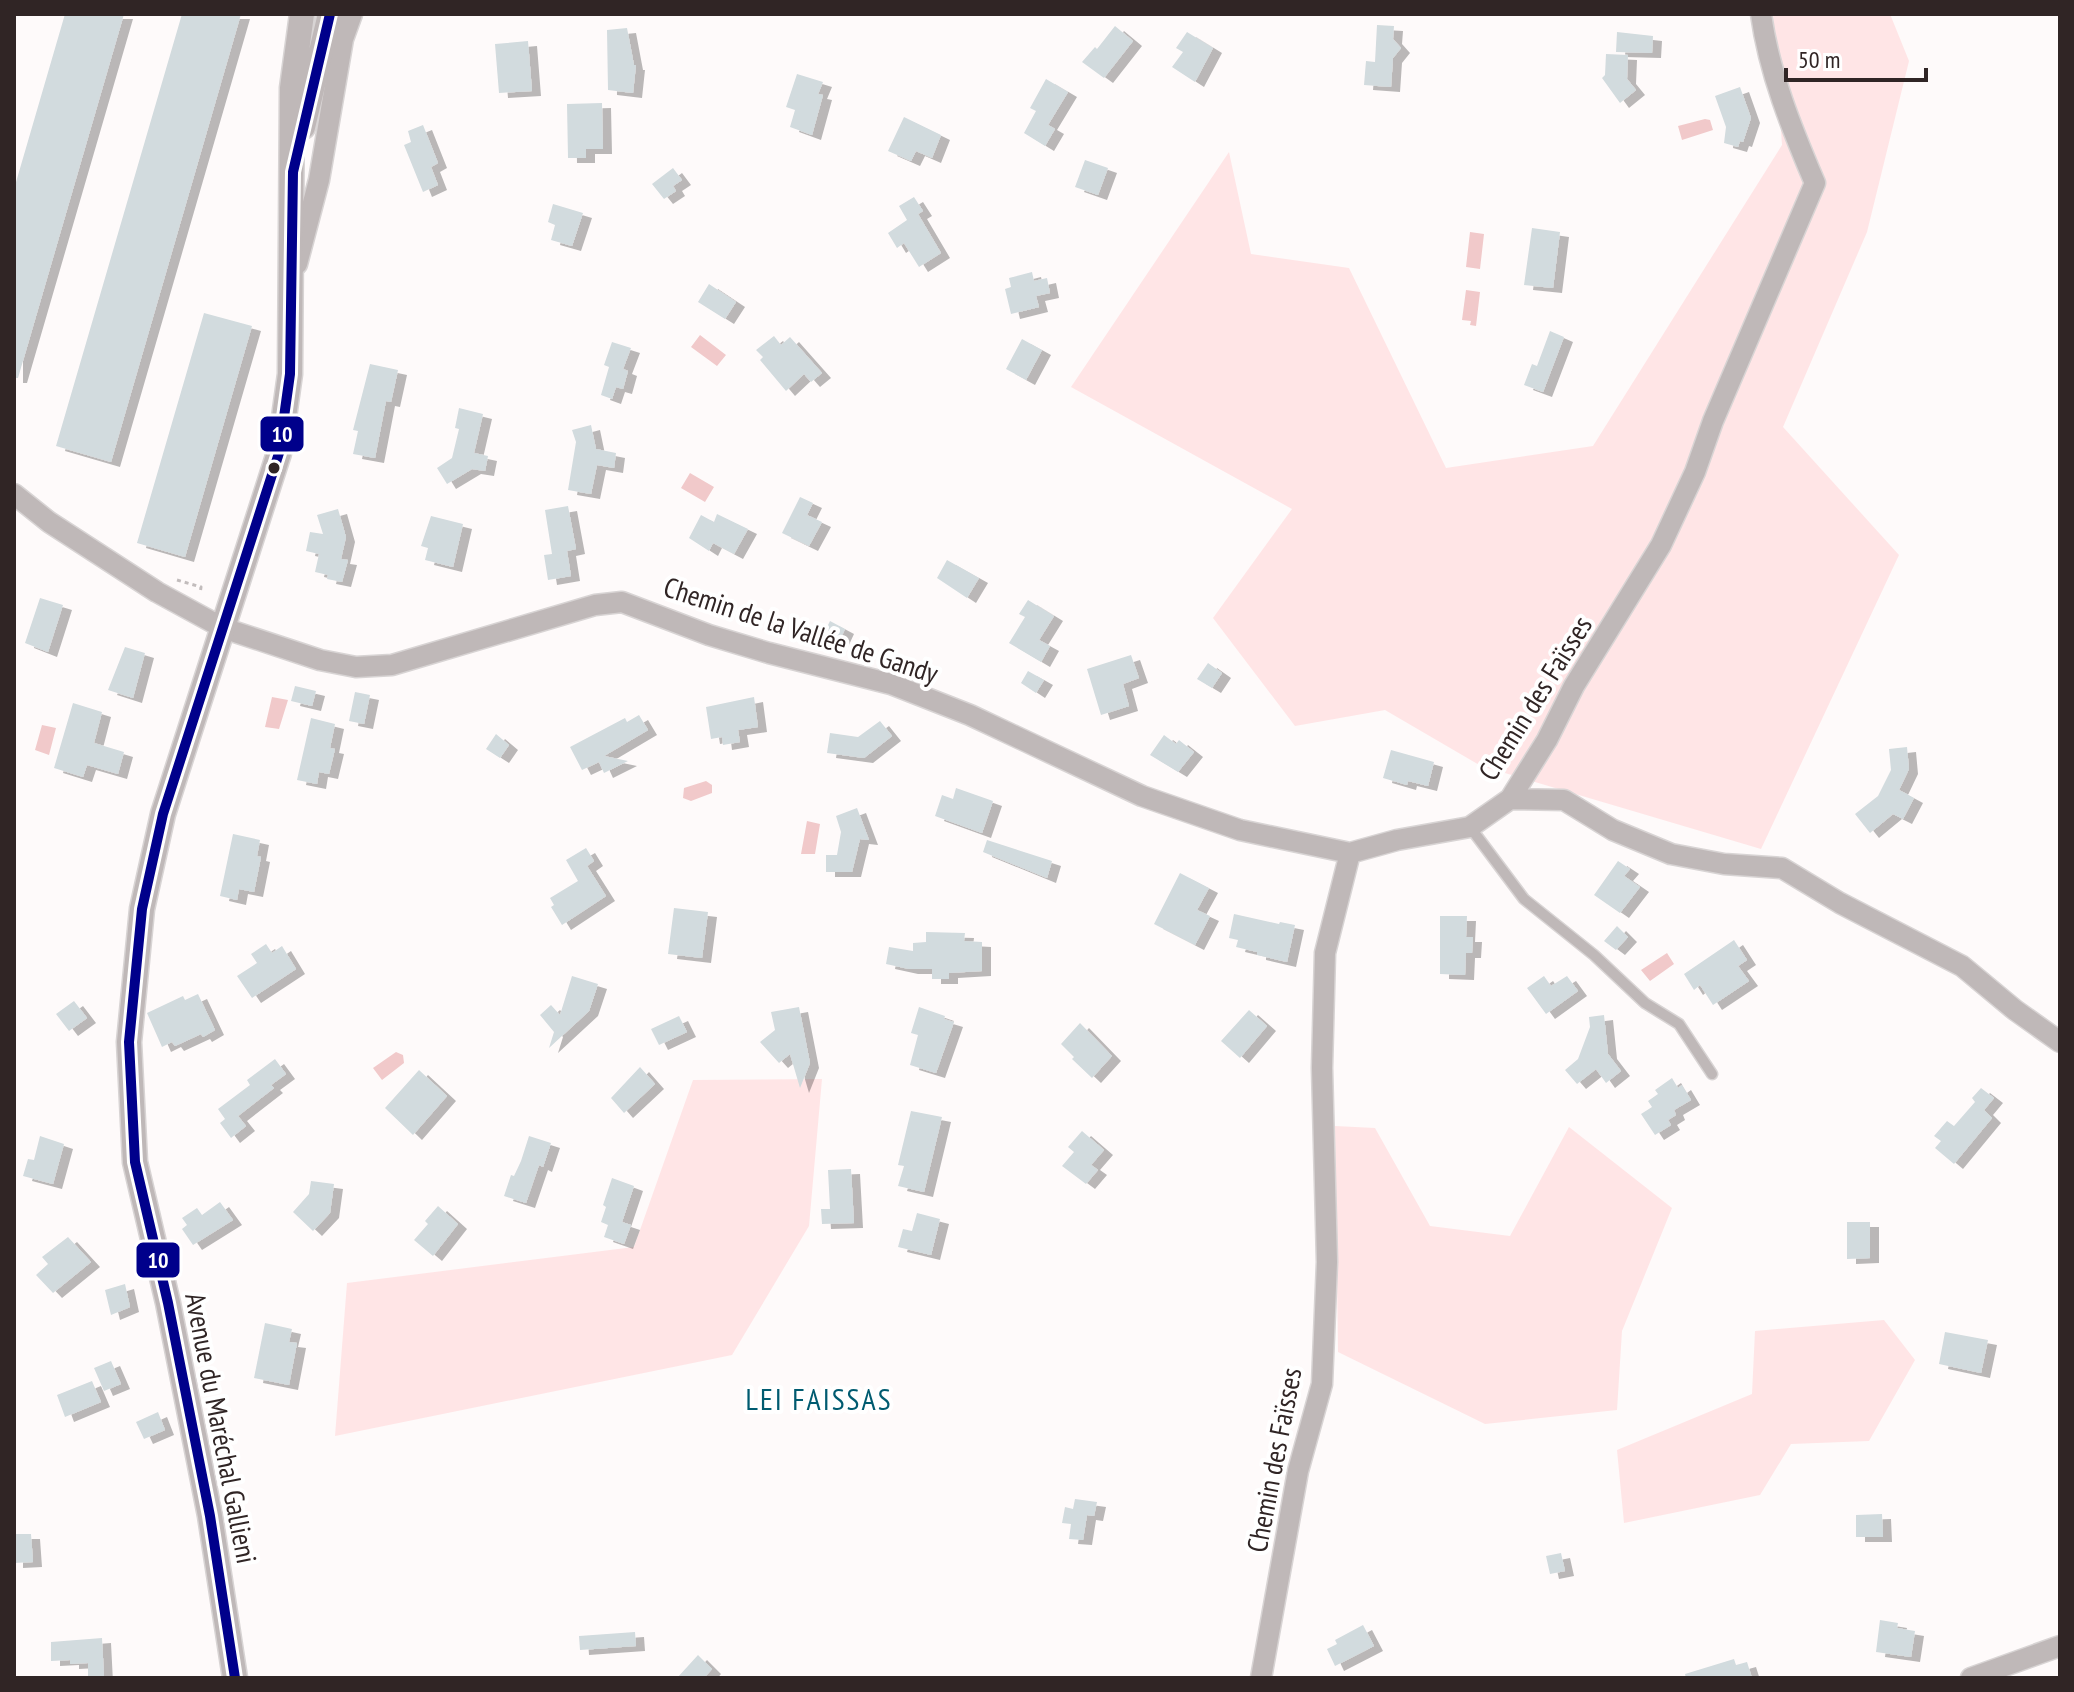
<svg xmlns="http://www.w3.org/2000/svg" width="2074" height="1692" viewBox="0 0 2074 1692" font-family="'PT Sans Narrow',sans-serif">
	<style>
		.green { fill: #ffe5e6 }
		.water { fill: #f1c9ca }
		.building { fill: #d2dbde; filter: url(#shadow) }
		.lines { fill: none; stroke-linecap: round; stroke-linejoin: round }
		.service-casing { stroke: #d8d4d4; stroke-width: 13 }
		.minor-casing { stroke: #d8d4d4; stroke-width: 23 }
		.tertiary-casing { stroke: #d8d4d4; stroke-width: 27 }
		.path { stroke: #c2bcbc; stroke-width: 3; stroke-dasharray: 4 4; stroke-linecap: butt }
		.service { stroke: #bfb8b8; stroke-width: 10 }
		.minor { stroke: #bfb8b8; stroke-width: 20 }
		.tertiary { stroke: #bfb8b8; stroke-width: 24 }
		.bus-1-casing { stroke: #fff; stroke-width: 16 }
		.bus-1 { stroke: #00008b; stroke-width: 10 }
		.bus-dot { fill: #302525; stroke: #fff; stroke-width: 3 }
		.labels { text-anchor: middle; stroke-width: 8; stroke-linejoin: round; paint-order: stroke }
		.street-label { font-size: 28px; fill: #302525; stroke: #fff }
		.neighbourhood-label { font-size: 30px; letter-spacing: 2px; fill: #005b70; stroke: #fff }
		.line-badge { stroke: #fff; stroke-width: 3 }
		.badge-label { font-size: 22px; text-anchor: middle; font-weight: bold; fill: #fff }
	</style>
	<defs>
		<filter id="shadow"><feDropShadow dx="9" dy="5" stdDeviation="0" flood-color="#0004"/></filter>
	</defs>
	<rect width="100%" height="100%" fill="#fefafa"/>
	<!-- green -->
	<path class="green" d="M1773,14h117l19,47 -42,171 -84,195 116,128 -138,294 -280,-83 -96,-56 -90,16 -82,-108 79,-109 -221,-122 158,-235 22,102 98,14 97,200 147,-22 189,-301z
		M822,1079l-13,147 -77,129 -397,81 12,-153 287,-36 59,-167z
		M1335,1126l40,2 55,98 80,10 59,-109 103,81 -50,123 -5,79 -132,14 -147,-72z
		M1884,1320l31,40 -46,81 -78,3 -31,51 -136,28 -7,-73 135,-56 3,-63z"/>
	<!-- water -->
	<path class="water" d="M1705,119l5,1 3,10 -31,10 -4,-14z
		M1470,232l14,2 -4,35 -14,-2z
		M1466,290l14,2 -4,34 -6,-1 1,-4 -9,-1z
		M700,335l26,20 -9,11 -26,-19z
		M690,473l24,14 -9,15 -24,-14z
		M272,697l16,3 -9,29 -14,-2z
		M42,725l14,3 -7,27 -14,-5z
		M706,781l6,4v8l-21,8 -8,-3 1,-10z
		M807,821l13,3 -5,30h-14z
		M1667,953l7,11 -24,17 -9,-11z
		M396,1052l7,3 1,8 -22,17 -9,-12z"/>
	<!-- building -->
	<path class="building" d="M65,14h59l-106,364h-4v-189z
		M182,14h59l-130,448 -55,-16z
		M1377,25l17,1 -1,13 8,9 -8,10 -2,29 -27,-2 2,-24 9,1z
		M1115,26l18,15 -29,37 -22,-16 13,-15 2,2z
		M627,28l7,37h2l-3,28 -25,-3 -1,-60z
		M1187,32l26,16 -18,34 -23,-15 11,-15 -7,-4z
		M1617,32l36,4 -1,17 -36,-1z
		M528,41l4,50 -33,2 -4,-49z
		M1606,54l22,1 -1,24 9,11 -16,13 -18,-25 3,-3z
		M797,74l26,8 -5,12 5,1 -11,40 -22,-8 5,-17 -9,-3z
		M1046,79l22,13 -20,33 7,4 -10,17 -21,-13 12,-22 -6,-3z
		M1740,87l11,31 -8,24 -3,-1 -2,6 -14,-4 2,-16 -11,-31z
		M602,103l1,46h-17v9h-18l-1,-54z
		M904,117l37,18 -9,23 -16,-7 -5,10 -23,-10z
		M423,125l15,38 -7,4 7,18 -15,7 -19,-47 7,-3 -3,-11z
		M1085,160l23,8 -10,27 -23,-8z
		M673,168l9,12 -9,6 3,5 -12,8 -12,-15z
		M914,197l9,14 -5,3 23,39 -22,14 -15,-24 -7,5 -9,-15 19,-13 -8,-14z
		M553,204l30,9 -11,33 -21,-6 4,-15 -7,-3z
		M1532,228l28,4 -7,56 -29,-3z
		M1032,272l2,9 13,-3 3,15 -14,3 3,11 -28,7 -6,-25 6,-2 -2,-9z
		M709,284l27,18 -11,17 -27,-17z
		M204,313l48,13 -67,231 -48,-14z
		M1550,331l14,6 -21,55 -19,-7 8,-21 5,2z
		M774,336l7,9 9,-8 32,36 -11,9 -7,-8 -18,17 -26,-31 3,-3 -7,-7z
		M1022,339l20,11 -16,30 -20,-11z
		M612,342l19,6 -8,21 5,2 -5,18 -7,-2 -4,12 -11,-4 8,-28 -5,-2z
		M370,364l28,6 -7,32 -5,-1 -11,57 -22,-4 5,-23 -5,-1z
		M459,408l24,6 -9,39 14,3 -3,15 -13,-2 -25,15 -10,-16 15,-10 7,-29 -4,-1z
		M591,425l5,24 20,4 -2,15 -17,-3 -6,29 -23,-4 8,-48 -4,-12z
		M800,497l13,6 -6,12 15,7 -13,24 -27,-13z
		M568,506l8,43 -9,2 4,25 -23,4 -4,-25 8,-1 -7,-44z
		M338,509l8,28 -5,22 7,1 -6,22 -15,-3 1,-4 -13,-3 4,-18 -13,-3 4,-19 13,2 -6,-19z
		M717,514l31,15 -14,25 -21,-11 -4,8 -20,-13 12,-23 13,7z
		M431,516l32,8 -10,43 -28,-7 3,-12 -7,-2z
		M947,560l32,18 -12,20 -30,-20z
		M40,598l23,7 -15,47 -23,-9z
		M1028,600l26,16 -15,24 11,6 -9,16 -32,-19 16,-26 -6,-3z
		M830,621l15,8 -6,13 -16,-7z
		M125,647l20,6 -12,45 -25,-8z
		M1131,655l8,23 -16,6 6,22 -28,9 -14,-46z
		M1208,663l14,10 -10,15 -15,-9z
		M1028,671l16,9 -8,13 -15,-10z
		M295,686l21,5 -4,15 -21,-5z
		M355,692l15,3 -6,29 -15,-3z
		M754,697l4,30 -20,3 2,12 -17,3 -1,-8 -11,2 -5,-32z
		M73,703l29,9 -8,31 30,9 -6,22 -31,-9 -4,12 -29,-9z
		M639,715l9,15 -44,26 24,5 -24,12 -5,-11 -17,8 -12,-23 55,-29 2,4z
		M311,718l24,6 -5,24 5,1 -6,25 -10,-2 -2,12 -20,-4z
		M880,721l12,15 -28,22 -37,-5 3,-20 28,4z
		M496,734l13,11 -9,13 -14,-9z
		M1164,735l12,9 3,-4 15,12 -16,20 -28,-17z
		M1907,747l2,22 -10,21 15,8 -11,21 -10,-5 -23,19 -15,-19 23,-18 13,-26 -2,-21z
		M1391,750l43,12 -6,24 -20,-5 -1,4 -24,-7z
		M956,788l37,13 -11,32 -47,-17 7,-21 11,4z
		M857,808l12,32 -9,-1 -8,33h-26v-17h11l4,-23 -5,-16z
		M233,834l27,6 -3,16 4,1 -7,35 -15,-3 -2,11 -17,-4z
		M987,840l65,21 -5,17 -64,-26z
		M586,848l8,13 -7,5 19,30 -44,29 -11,-18 3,-2 -4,-7 28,-17 -12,-21z
		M1618,861l12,8 -6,7 16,11 -20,26 -26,-18z
		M1180,873l29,15 -12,22 13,6 -15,29 -41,-21z
		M674,908l34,4 -6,46 -34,-4z
		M1234,914l45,10 1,-2 15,3 -8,37 -30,-7v-3l-21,-5 2,-7 -9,-2z
		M1440,916h27l-1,21h7l-1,16h-6l-1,22 -25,-1z
		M1617,926l11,11 -12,13 -12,-9z
		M926,932l39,1 -1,8 18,1v29l-33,2v6h-17v-10h-23l-23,-5 3,-17 24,4v-8l13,-1z
		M1734,940l13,20 -9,6 11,15 -36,24 -13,-20 -6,5 -10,-16z
		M266,944l6,9 10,-7 14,23 -44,29 -15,-22 20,-13 -6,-9z
		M572,976l26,8 -9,27 -40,37 5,-16 -14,-17 11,-10 9,10z
		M1544,976l7,10 16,-10 11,15 -32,23 -19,-26z
		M198,994l17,36 -12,7 -2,-3 -26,12 -3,-4 -10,5 -15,-34 36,-17 2,4z
		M74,1001l13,17 -18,13 -13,-17z
		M799,1007l11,56 -10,25 -10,-34 -11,9 -19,-21 15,-12 -4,-18z
		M919,1007l26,9 -1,3 10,3 -18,51 -26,-8 8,-30 -7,-2z
		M1249,1010l18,16 -27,32 -19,-17z
		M1604,1015l4,39 13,17 -15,12 -10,-14 -19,15 -12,-14 13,-11 12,-32 -1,-10z
		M679,1016l8,16 -28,13 -8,-16z
		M1080,1023l32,33 -20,22 -20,-19 2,-2 -13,-13z
		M275,1059l11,15 -15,11 3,3 -36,28 8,10 -15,12 -11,-15 5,-4 -7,-10 32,-24 -3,-5z
		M640,1067l15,17 -31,29 -13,-15z
		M419,1070l28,26 -34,39 -28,-27z
		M1672,1078l6,10 4,-3 9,15 -17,10 2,5 -8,5 3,5 -16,10 -14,-21 11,-7 -4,-6 10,-7 -3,-4z
		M1981,1088l13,10 -10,12 -8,-8 16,16 -38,46 -19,-16 6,-7 -7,-5 13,-15 7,5 21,-24 -3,-4z
		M911,1111l31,6 -18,75 -26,-6 6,-20 -6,-1z
		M1082,1131l22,19 -13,15 7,5 -12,14 -24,-18 12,-14 -6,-5z
		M40,1136l24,8 -11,40 -30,-8 5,-17 6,1z
		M529,1136l22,7 -8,24 -4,-2 -13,38 -22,-7 7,-21 3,1 7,-15z
		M851,1169l3,54 -32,1 -1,-15h9l-2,-39z
		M612,1178l22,8 -12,36 9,3 -7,19 -20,-7 4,-12 -7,-3 5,-15 -3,-2z
		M311,1181l23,3 -4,29 -17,18 -20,-19 16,-18z
		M220,1202l13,18 -40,25 -11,-16 5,-4 -5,-7 15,-10 5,7z
		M438,1206l20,18 -25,32 -19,-16 14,-16 -3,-3z
		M917,1213l23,6 -9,36 -33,-8 5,-18 9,2z
		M1847,1222h23v36l-23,1z
		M68,1237l23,25 -38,31 -17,-18 12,-11 -6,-7z
		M125,1284l5,23 -19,8 -6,-25z
		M265,1323l27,6 -3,13 8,1 -8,42 -35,-7z
		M1945,1332l43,8 -7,33 -42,-9z
		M111,1361l10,23 -17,7 -10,-23z
		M92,1381l9,21 -36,15 -8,-22z
		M158,1412l7,18 -21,9 -8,-17z
		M1075,1499l22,3 -3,14 -7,-1 -4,25 -14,-1 2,-15 -9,-1 3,-16 8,2z
		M1882,1514l1,23h-27v-22z
		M14,1534h17l2,28 -19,1z
		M1561,1553l4,18 -15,3 -4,-18z
		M1880,1620l18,3 -1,5 18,3 -4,26 -35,-5z
		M1363,1625l11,21 -39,20 -8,-17 10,-5 -2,-4z
		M635,1632l1,14 -56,4 -1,-14z
		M102,1638l2,39 -16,1v-15l-18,1v-4l-19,1v-19z
		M698,1655l14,14 -8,9h-27z
		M1734,1659l2,6 11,-3 5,16h-66l-1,-4z"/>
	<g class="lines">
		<defs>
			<path id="service" d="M1470,827l54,72 70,56 51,48 34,21 33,50"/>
			<path id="minor" d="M297,264l22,-84 24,-141 9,-25
				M14,494l35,28 108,70 66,36 97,32 36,7 36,-2 203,-60 27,-3 87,33 60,18 122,31 79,31 172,81 98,34 110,23
				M1510,799l54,1 49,30 58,24 53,10 58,4 58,35 122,63 53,44 45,32
				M1261,1678l37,-207 24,-87 5,-122 -5,-194 3,-115 25,-100 47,-13 73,-13 40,-28 37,-59 27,-54 87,-141 34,-73 18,-51 102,-238c-23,-54 -46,-110 -54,-169
				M1971,1678l89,-32"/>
			<path id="tertiary" d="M303,127l27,-113
				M235,1678l-25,-162 -42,-213 -33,-141 -6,-120 13,-133 21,-95 116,-361 11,-79 2,-286 10,-74"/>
		</defs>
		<!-- service casing -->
		<use href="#service" class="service-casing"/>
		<!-- minor casing -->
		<use href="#minor" class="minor-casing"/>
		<!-- tertiary casing -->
		<use href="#tertiary" class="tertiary-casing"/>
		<!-- path -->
		<path class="path" d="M177,580l24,7 -1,7"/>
		<!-- service -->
		<use href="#service" class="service"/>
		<!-- minor -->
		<use href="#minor" class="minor"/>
		<!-- tertiary -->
		<use href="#tertiary" class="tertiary"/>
		<defs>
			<path id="bus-1" d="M235,1678l-25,-162 -42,-213 -33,-141 -6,-120 13,-133 21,-95 116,-361 11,-79 3,-202 37,-158"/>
		</defs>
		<!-- bus-1 casing -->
		<use href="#bus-1" class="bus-1-casing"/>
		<!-- bus-1 -->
		<use href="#bus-1" class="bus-1"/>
	</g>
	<!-- markers -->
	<circle class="bus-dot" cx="274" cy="468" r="7"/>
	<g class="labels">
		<!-- street labels -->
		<g class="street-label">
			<text transform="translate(801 630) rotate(18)" y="10">Chemin de la Vallée de Gandy</text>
			<text transform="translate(1535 698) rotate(-58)" y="10">Chemin des Faïsses</text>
			<text transform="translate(221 1428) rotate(79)" y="10">Avenue du Maréchal Gallieni</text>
			<text transform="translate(1274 1460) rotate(-79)" y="10">Chemin des Faïsses</text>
		</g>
		<!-- neighbourhood labels -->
		<g class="neighbourhood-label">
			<text x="819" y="1410">LEI FAISSAS</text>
		</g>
	</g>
	<g class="line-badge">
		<rect x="259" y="415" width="46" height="38" rx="8" fill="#00008b"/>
		<rect x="135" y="1241" width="46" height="38" rx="8" fill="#00008b"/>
	</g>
	<g class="badge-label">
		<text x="282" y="442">10</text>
		<text x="158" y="1268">10</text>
	</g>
	<!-- border -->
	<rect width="2074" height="1692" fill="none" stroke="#302525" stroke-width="32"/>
	<!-- scale -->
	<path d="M1786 68v12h140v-12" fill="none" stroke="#302525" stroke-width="4"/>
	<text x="1798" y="68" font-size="24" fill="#302525" stroke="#ffffff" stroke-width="6" paint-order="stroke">50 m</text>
</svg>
